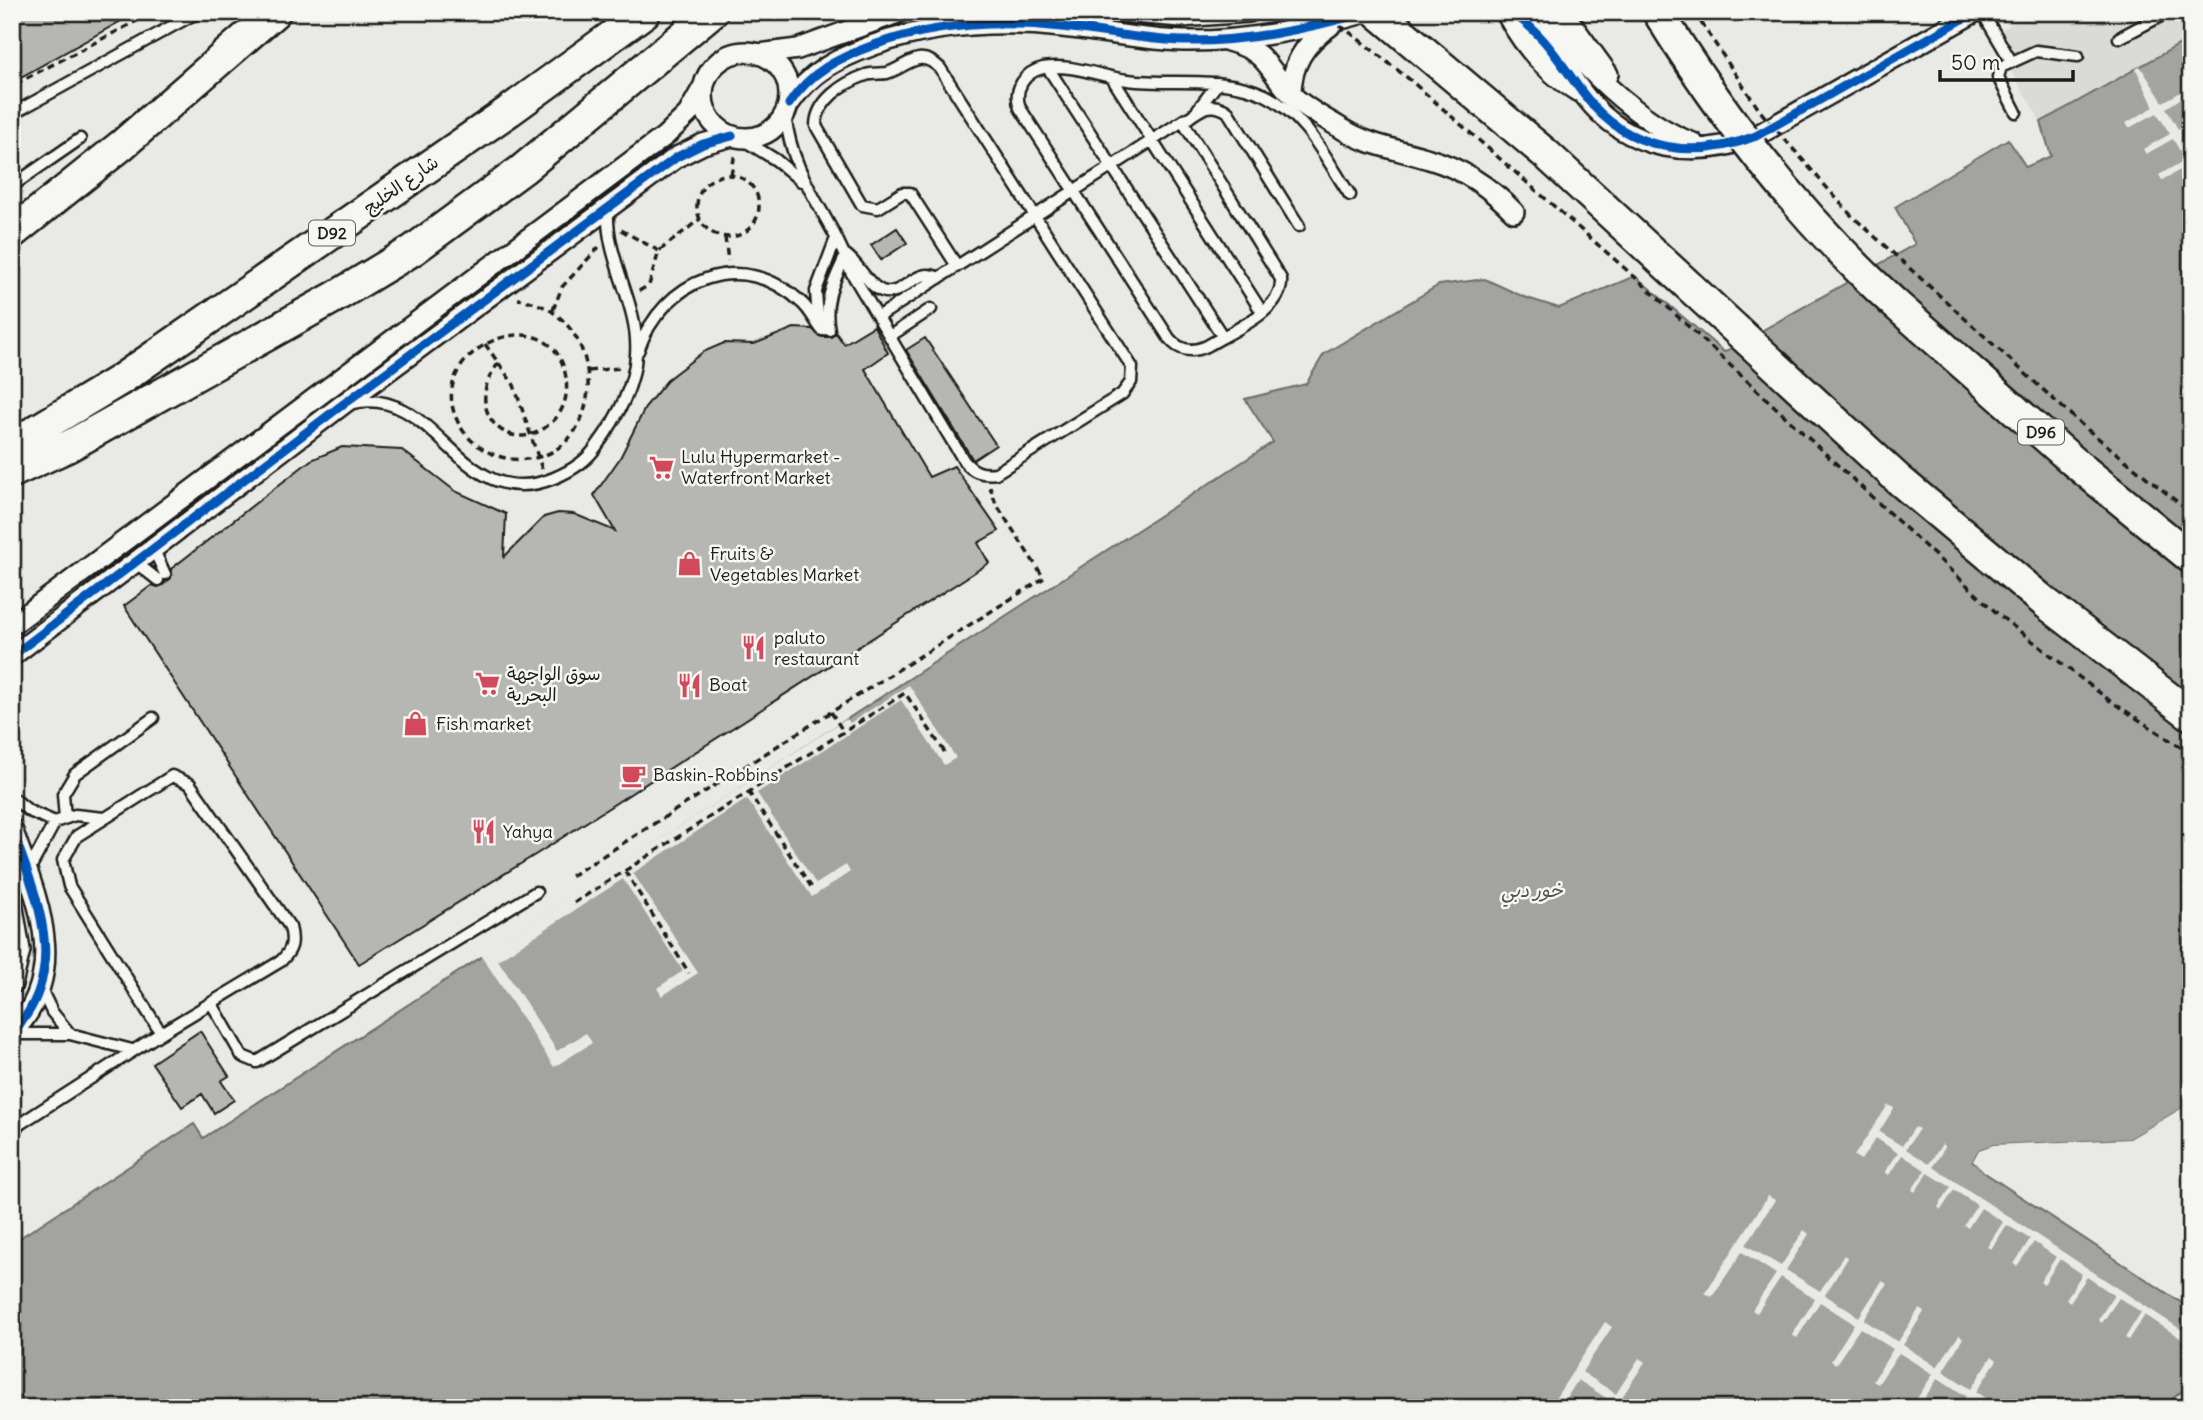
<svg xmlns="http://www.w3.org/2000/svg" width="2203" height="1420" viewBox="0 0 2203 1420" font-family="Delius,'Playpen Sans Arabic',sans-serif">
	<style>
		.built { fill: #dadad6 }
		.water { fill: #a3a3a1; stroke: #6d6d6c; stroke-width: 2 }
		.pier { fill: #e9e9e5 }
		.building { fill: #b6b6b3; stroke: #1c1c1c; stroke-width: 2 }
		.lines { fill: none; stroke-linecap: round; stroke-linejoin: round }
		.service-casing { stroke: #1c1c1c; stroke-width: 15 }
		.minor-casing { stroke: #1c1c1c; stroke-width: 24 }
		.primary-casing { stroke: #1c1c1c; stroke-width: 35 }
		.path { stroke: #1c1c1c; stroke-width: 3.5; stroke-dasharray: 7 5; stroke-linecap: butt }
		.service { stroke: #f6f6f2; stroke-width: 10 }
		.minor { stroke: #f6f6f2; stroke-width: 19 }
		.primary { stroke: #f6f6f2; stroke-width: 30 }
		.primary-bridge-casing { stroke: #1c1c1c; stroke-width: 35; stroke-linecap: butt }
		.path-bridge { stroke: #1c1c1c; stroke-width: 3.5; stroke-dasharray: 7 5; stroke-linecap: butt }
		.primary-bridge { stroke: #f6f6f2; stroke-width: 30 }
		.cycleway-casing { stroke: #f6f6f2; stroke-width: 13 }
		.cycleway { stroke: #0057b8; stroke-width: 9 }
		.labels { text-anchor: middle; stroke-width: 5; stroke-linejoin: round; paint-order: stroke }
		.shield { fill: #f6f6f2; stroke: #5d5d5c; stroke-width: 2 }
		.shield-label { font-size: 16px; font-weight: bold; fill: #1c1c1c }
		.street-label { font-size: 18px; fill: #1c1c1c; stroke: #f6f6f2 }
		.poi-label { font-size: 18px; fill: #1c1c1c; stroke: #f6f6f2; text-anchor: start }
		.water-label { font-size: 19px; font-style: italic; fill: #525251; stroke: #f6f6f2 }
	</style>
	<rect width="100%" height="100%" fill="#e9e9e5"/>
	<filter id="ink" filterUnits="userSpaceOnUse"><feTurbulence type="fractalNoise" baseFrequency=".0143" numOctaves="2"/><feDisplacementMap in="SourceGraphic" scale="14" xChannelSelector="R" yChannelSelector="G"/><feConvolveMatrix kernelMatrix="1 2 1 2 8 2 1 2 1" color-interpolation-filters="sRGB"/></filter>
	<g filter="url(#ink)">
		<!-- built -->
		<path class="built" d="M2032,12h159v26l-150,84 -50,-86z"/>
		<!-- water -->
		<path class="water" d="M2191,38v1065l-61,36 -137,6 -14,5 -6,11 12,12 206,136v75l-30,24h-2149v-165l182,-119 9,14 1070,-696 -28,-43 61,-15 18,-30 115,-69 46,-6 39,18 35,11 76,-32 89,76 191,-108 -20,-37 113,-68 18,28 25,-11 -10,-34z"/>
		<!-- pier -->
		<path class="pier" d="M2140,66l23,36 25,-14 3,4 -25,16 12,21 13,-7v7l-9,6 9,16v13l-29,16 -3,-5 26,-15 -12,-21 -27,15 -3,-5 27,-15 -13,-21 -28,15 -3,-5 28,-16 -18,-38z
			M909,685l47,73 -12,7 -43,-65 -144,93 59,91 30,-19 4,7 -38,25 -65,-98 -114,74 65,100 -36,23 -5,-8 26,-17 -60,-92 -125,81 59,91 29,-18 6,10 -38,24 -73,-112 357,-231 9,-5 3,4z
			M2191,1103v4l-60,35 -138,7 -11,4 -5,8 11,10 -3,2 -12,-12 6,-11 14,-5 137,-6z
			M1888,1105l6,3 -15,24 23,14 13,-19 4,2 -13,20 23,15 13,-20 3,3 -12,20 258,169v9l-46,-30 -16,25 -4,-2 16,-26 -22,-14 -17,25 -4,-3 16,-25 -27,-18 -17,25 -4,-3 16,-25 -22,-15 -16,25 -4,-2 16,-25 -22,-15 -17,24 -3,-2 16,-25 -23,-14 -16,24 -4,-2 16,-25 -22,-14 -13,20 -4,-3 13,-20 -23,-15 -13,20 -3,-3 13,-20 -23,-14 -13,19 -3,-2 13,-20 -23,-15 -13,20 -4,-3 13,-19 -22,-15 -15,22 -7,-4z
			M1768,1196l7,4 -29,45 35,21 23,-36 5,4 -23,36 34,21 24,-36 4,3 -23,37 34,22 23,-36 5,3 -23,36 34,22 21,-33 5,3 -21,33 34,22 22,-32 4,3 -20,33 28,18 21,-33 5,4 -21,32 25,16h-16l-13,-8 -6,8h-7l7,-12 -28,-18 -20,30h-3l-3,-2 21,-32 -34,-21 -21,31 -5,-3 20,-32 -33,-21 -24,36 -5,-3 23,-37 -34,-22 -23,36 -5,-3 23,-36 -34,-22 -24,36 -5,-3 24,-36 -34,-22 -30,45 -7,-4z
			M1605,1322l7,5 -30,45 34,22 23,-36 6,4 -23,35 16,11h-31l4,-7 -33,-21 -18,28h-11z"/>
		<!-- building -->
		<path class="building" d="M12,12h125l-125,70z
			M897,228l10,15 -26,17 -10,-15z
			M874,326l14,27 -23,16 64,108 25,-11 45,65 -21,12 11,20 -446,287 -184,114 -235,-358 28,-21 6,2 5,-2 8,-7v-9l140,-109 31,-13 60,3 53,41 51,23 -2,43 40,-40 14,-4 16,1 41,17 -21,-36 26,-37 26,-52 23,-28 34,-26 21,-9 30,1 40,-16 18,1 10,8h9l5,-4 8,11z
			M925,338l71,107 -23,15 -67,-110z
			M200,1031l29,45 -8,5 13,19 -20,13 -12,-19 -20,13 -30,-44z"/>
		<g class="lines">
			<defs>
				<path id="service" d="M1982,12l29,49
					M2119,38l49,-26
					M1048,68l175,269
					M1112,78l150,234
					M1198,109l20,-26
					M2016,112l-18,-35 3,-10 35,-16 42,5
					M12,114l186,-102
					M785,114c8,68 45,98 66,158l113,189c9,11 18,14 32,12l126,-79 9,-12 1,-15 -192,-299c-22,-21 -32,-1 -53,5 -7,1 -14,0 -21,2 -23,8 -50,26 -50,51l46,79 16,3 24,-15h8l47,73
					M742,139l34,21 25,21
					M12,186l68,-47
					M1299,226l-71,-114c-18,-13 -30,-1 -45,10l98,157c3,32 -50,52 -74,67 -15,7 -28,5 -38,-8l-149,-230c-7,-18 4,-36 23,-40 28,-5 58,9 85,12 45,6 94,-5 137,15 41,20 61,64 85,100
					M846,255c13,9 22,31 36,36 21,8 33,-26 57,-13
					M878,317l309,-199
					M818,320l-2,-29 20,-53
					M829,330c-6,-30 5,-49 17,-75
					M890,336l41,-27
					M638,351c25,-72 104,-105 164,-48 8,7 13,18 20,27
					M353,403c85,-19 107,114 201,75 17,-7 32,-16 42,-31 20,-27 38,-59 40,-92 4,-51 -31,-94 -28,-146
					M153,548l12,26
					M135,562l23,18
					M172,776l18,8 100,143c4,16 2,23 -9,34l-120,72 -92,-147 -6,-26 14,-24z
					M12,797l17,14 26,11
					M65,818l-2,-24 12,-20 78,-56
					M29,870l26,-48 20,-7 29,3
					M40,987l12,25 18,22
					M212,1004l30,52 15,6 279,-170
					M13,1034h57l62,16
					M12,1129l149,-96"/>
				<path id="minor" d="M1122,12l59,5 68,-5
					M1510,12c36,22 51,53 75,84 43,56 110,64 171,40l219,-124
					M1545,12c26,47 97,113 148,131
					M1563,12l45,62
					M1506,13c17,32 40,59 71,78
					M1228,41c41,11 38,27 63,53 12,13 33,24 48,33 29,19 59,22 90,32 34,10 60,27 85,53
					M703 95a43 43 0 1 1 86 0a43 43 0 1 1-86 0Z
					M759,54l39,-5 102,-37
					M1291,94c0,-30 14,-51 39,-68
					M789,104c21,-32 49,-46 85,-59 61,-21 124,-25 188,-18 41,4 80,13 122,14 62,1 123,-12 183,-29
					M12,625l653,-489 23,-22 15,-27
					M12,656l330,-251 335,-248 26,-13 29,-8
					M12,829c24,68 60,142 0,204
					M12,902l8,48 -8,34"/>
				<path id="primary" d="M1377,12l170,143 351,324 149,125 144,111
					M12,233l110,-88 153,-133
					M1894,303l179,158 118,97
					M12,445l108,-65 389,-269 136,-99
					M12,472l57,-26 266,-149 78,-47 110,-81 189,-157"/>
			</defs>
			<!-- service casing -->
			<use href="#service" class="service-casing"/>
			<!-- minor casing -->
			<use href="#minor" class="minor-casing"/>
			<!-- primary casing -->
			<use href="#primary" class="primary-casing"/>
			<!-- path -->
			<path class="path" d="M12,68l7,14 135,-70
				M697 206a31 31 0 1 1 62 0a31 31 0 1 1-62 0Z
				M731,175l4,-22
				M621,230l38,21
				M725,237l3,24
				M639,291l10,-6 10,-34 41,-32
				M553,310l9,-23 37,-40
				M485,344l29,41 28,84
				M499,363c-39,45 10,99 53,59 13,-12 16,-28 14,-44 -12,-85 -143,-30 -109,42 9,21 31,36 54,39 99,10 104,-147 7,-160
				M588,371l33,-3
				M831,712l12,19
				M748,791l66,100
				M625,871l64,102
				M571,876l473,-298 -48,-74 -6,-17
				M574,903l331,-210 41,61"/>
			<!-- service -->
			<use href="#service" class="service"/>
			<!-- minor -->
			<use href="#minor" class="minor"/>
			<!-- primary -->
			<use href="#primary" class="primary"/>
			<defs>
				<path id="primary-bridge" d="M1658,12c67,109 142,205 236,291"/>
			</defs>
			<!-- primary-bridge casing -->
			<use href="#primary-bridge" class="primary-bridge-casing"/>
			<!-- path-bridge -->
			<path class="path-bridge" d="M1319,12l29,19 61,48 236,207 355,330 109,84 82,54
				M1694,12l66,99 90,103 233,212 108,87"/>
			<!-- primary-bridge -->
			<use href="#primary-bridge" class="primary-bridge"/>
			<defs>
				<path id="cycleway" d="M1510,12c36,22 51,53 75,84 43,56 110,64 171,40l219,-124
					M789,104c21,-32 49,-46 85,-59 61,-21 124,-25 188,-18 41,4 80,13 122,14 62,1 123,-12 183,-29
					M12,656l330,-251 335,-248 26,-13 29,-8
					M12,829c24,68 60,142 0,204"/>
			</defs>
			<!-- cycleway casing -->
			<use href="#cycleway" class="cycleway-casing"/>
			<!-- cycleway -->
			<use href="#cycleway" class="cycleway"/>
		</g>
	</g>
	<!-- icons -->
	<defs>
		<symbol id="supermarket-bare" viewBox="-9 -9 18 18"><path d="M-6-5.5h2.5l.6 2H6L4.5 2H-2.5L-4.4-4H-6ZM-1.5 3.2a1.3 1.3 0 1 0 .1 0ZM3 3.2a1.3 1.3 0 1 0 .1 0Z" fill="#d1495b" stroke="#f6f6f2" stroke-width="2.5" paint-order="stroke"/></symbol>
		<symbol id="shop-bare" viewBox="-9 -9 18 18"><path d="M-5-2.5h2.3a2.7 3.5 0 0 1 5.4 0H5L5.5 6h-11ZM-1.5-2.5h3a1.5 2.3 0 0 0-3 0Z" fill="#d1495b" stroke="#f6f6f2" stroke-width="2.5" paint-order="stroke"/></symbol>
		<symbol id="restaurant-bare" viewBox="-9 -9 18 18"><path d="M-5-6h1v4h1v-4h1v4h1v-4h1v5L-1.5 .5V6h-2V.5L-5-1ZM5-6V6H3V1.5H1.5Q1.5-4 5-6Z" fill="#d1495b" stroke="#f6f6f2" stroke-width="2.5" paint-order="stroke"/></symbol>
		<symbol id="cafe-bare" viewBox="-9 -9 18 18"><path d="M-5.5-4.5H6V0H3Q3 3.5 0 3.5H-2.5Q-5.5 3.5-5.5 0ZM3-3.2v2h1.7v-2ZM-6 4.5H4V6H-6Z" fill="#d1495b" stroke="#f6f6f2" stroke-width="2.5" paint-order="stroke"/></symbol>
	</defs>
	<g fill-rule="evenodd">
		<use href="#supermarket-bare" x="644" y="450" width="35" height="35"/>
		<use href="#shop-bare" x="672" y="546" width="35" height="35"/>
		<use href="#restaurant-bare" x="736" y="630" width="35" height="35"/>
		<use href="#supermarket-bare" x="470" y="666" width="35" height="35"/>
		<use href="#restaurant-bare" x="672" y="668" width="35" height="35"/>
		<use href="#shop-bare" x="398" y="706" width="35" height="35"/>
		<use href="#cafe-bare" x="616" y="758" width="35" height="35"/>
		<use href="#restaurant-bare" x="466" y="814" width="35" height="35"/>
	</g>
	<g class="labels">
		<!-- shield labels -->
		<g class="shield">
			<rect x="309" y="220.5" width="46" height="25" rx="5"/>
			<rect x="2018" y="419.5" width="46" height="25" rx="5"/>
		</g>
		<g class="shield-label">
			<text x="332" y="239">D92</text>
			<text x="2041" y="438">D96</text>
		</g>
		<!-- street labels -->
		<g class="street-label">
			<text transform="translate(401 185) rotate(-35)" y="6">شارع الخليج</text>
		</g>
		<!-- poi labels -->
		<g class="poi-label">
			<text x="681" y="463">Lulu Hypermarket -<tspan x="681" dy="21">Waterfront Market</tspan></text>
			<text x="710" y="560">Fruits &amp;<tspan x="710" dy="21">Vegetables Market</tspan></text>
			<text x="774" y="644">paluto<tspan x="774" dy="21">restaurant</tspan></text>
			<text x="507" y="680">سوق الواجهة<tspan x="507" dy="21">البحرية</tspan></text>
			<text x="709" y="691">Boat</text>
			<text x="436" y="730">Fish market</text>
			<text x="653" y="781">Baskin-Robbins</text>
			<text x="503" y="838">Yahya</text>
		</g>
		<!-- water labels -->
		<g class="water-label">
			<text x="1532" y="897">خور دبي</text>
		</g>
	</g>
	<!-- margin -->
	<rect width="2203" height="1420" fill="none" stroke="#f6f6f2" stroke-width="42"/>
	<rect x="21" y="21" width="2161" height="1378" fill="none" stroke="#1c1c1c" stroke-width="2.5" filter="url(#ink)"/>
	<!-- scale -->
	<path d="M1940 70v10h133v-10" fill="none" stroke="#1c1c1c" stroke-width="3.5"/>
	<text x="1951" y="70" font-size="21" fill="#1c1c1c" stroke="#f6f6f2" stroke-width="5" paint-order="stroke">50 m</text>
</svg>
